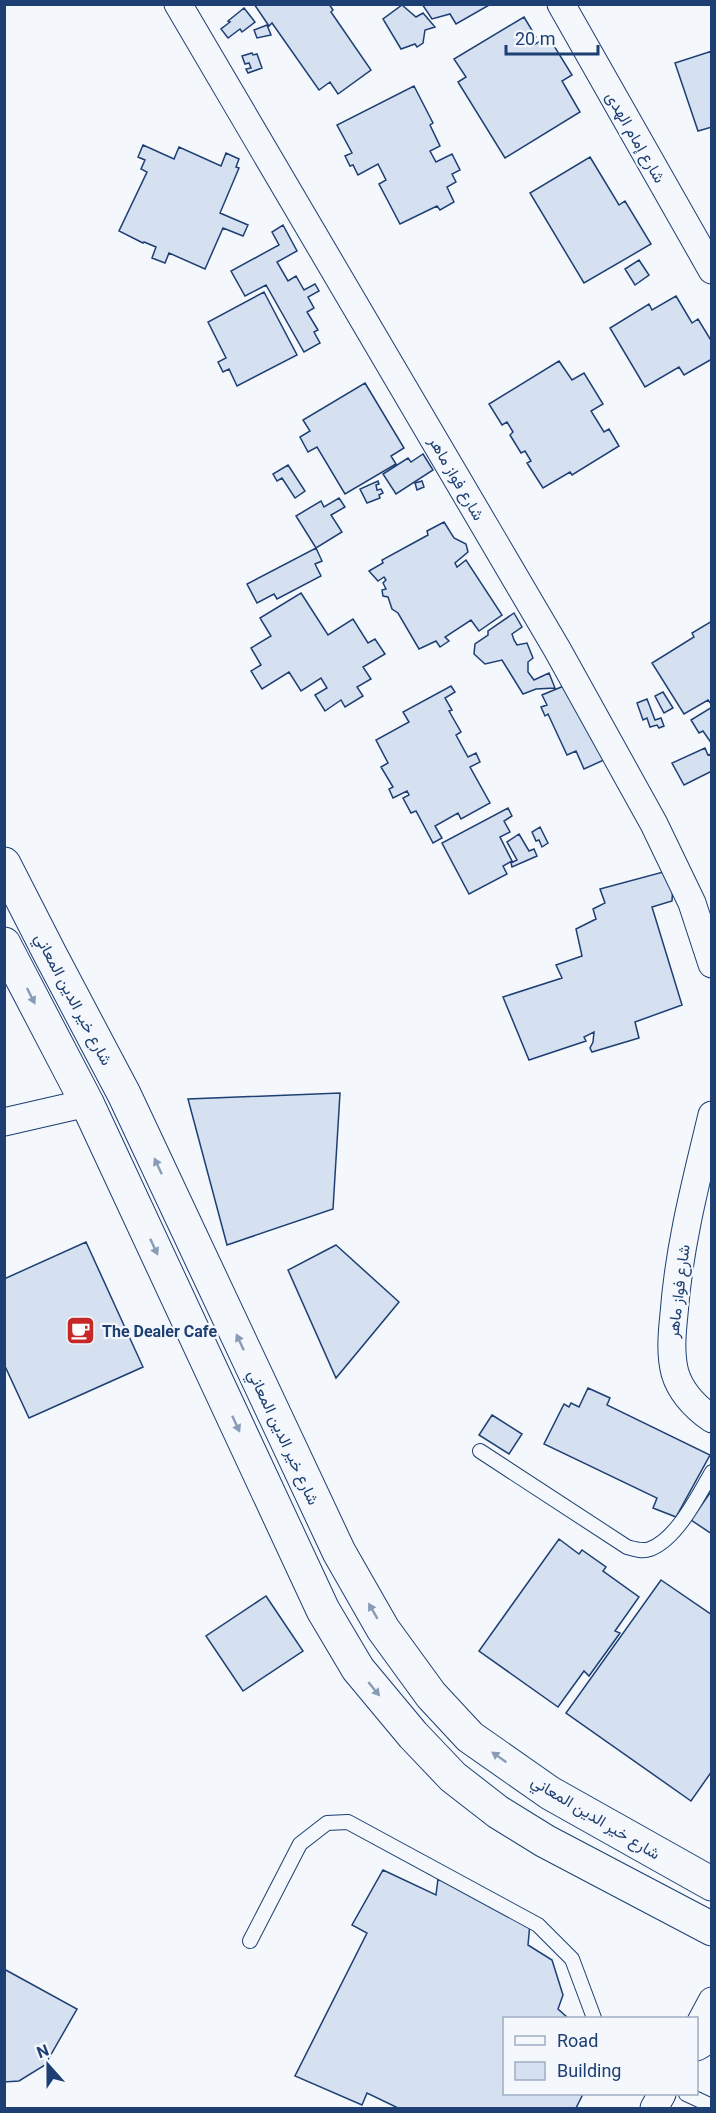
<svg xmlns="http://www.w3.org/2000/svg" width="716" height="2113" viewBox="0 0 716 2113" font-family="Roboto,Vazirmatn,sans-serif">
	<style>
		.building { fill: #d5e0f0; stroke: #1d3f73; stroke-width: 1.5 }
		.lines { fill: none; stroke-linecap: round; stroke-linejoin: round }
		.service-casing { stroke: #1d3f73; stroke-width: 16 }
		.minor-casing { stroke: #1d3f73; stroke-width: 29 }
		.tertiary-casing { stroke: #1d3f73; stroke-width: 35 }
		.service { stroke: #f4f7fb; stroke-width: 14 }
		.minor { stroke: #f4f7fb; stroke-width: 27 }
		.tertiary { stroke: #f4f7fb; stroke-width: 33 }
		.oneway { fill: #889bb7 }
		.labels { text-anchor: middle; stroke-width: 4.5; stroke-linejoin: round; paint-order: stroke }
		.street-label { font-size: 16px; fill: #1d3f73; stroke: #f4f7fb }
		.poi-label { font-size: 16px; font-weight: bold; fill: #1d3f73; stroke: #f4f7fb; text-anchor: start }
	</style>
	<rect width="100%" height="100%" fill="#f4f7fb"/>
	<!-- building -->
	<path class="building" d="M254,4h75l4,6 -2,2 40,58 -33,24 -8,-12 -11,8 -47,-67 -3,3z
		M422,4h69l-35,20 -6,-10 -18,5z
		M402,5l14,12 7,-4 12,14 -10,3 -2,13 -6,4 -2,-3 -14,5 -18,-30z
		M244,8l11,14 -13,10 -2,-3 -12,9 -7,-9 9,-7 -2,-1z
		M524,17l12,20 -4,3 2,5 14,-9 24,39 -10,6 18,31 -75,46 -47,-76 8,-5 -12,-18z
		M267,25l4,10 -14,3 -3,-8z
		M712,51v76l-14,4 -23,-68z
		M252,53l1,2 4,-1 5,14 -14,5 -2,-4 5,-1 -2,-5 -4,1 -3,-8z
		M414,86l19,37 -3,2 10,21 -10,5 6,11 16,-8 8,16 -8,4 4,8 -9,5 7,15 -14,8 -3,-4 -37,18 -21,-40 7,-4 -8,-16 -20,11 -5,-10 -3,1 -5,-10 7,-3 -15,-28z
		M143,145l31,14 5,-12 42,19 5,-13 13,6 -3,8 3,1 -19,45 28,12 -5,11 -20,-8 -18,41 -36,-16 -4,10 -13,-5 4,-11 -12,-5 -1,1 -24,-12 28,-59 -6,-3 4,-9 -7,-3z
		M590,157l29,48 6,-4 26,43 -67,39 -54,-90z
		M283,225l14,26 -20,11 11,19 8,-5 8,14 11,-6 4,7 -11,6 6,11 -7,4 11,18 -4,2 6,11 -16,9 -38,-67 -21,11 -14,-25 48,-26 -7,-13z
		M639,260l10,15 -14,10 -10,-16z
		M264,292l33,63 -60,31 -8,-17 -6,3 -5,-10 8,-4 -18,-36z
		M676,296l16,27 6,-4 14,23v17l-28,16 -5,-8 -34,20 -35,-59 39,-24 3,6z
		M559,361l13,19 12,-7 19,31 -12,7 13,21 5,-3 10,17 -47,29 -2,-3 -27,16 -16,-25 4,-2 -6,-10 -4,2 -11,-18 3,-3 -6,-10 -5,3 -13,-21z
		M365,383l39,65 -13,8 5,8 -51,30 -28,-47 -9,5 -8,-15 10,-6 -7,-11z
		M423,454l10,16 -37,24 -13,-20 25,-16 3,4z
		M288,465l17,26 -10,7 -13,-20 -5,3 -4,-7z
		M378,481l1,3 -3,1 1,5 4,-1 2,4 -4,2 1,3 -13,5 -7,-14z
		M422,481l2,6 -7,3 -2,-7z
		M339,498l6,9 -14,8 11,17 -26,16 -20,-32 25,-15 3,6z
		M444,522l10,16 12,6 2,8 -13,11 2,4 9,-7 36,55 -23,16 -8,-11 -26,17 4,4 -9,6 -4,-6 -17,8 -21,-36 -6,-4 -4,-12 -5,-1 -1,-6 4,-1 -3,-6 3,-3 -2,-3 -6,4 -9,-10 14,-8 -1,-3 46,-25 -1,-4z
		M316,548l6,13 -7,3 6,12 -44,23 -3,-5 -17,9 -10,-19z
		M301,593l27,42 25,-16 15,24 7,-4 10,15 -22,13 8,12 -14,8 6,9 -18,11 -4,-7 -16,11 -10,-16 12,-7 -6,-10 -20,13 -12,-19 -27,17 -11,-18 10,-6 -10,-17 20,-12 -11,-18z
		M514,613l8,14 -10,7 2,6 3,5 10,-2 6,15 -5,4v10l6,8 15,-7 6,15 -19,1 -13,5 -21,-34 -17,4 -11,-10 1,-10 13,-9v-4z
		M712,621v84l-4,-5 -24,14 -32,-51 42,-26 -2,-4z
		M571,683l35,76 -22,10 -8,-18 -9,4 -19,-41 -3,2 -4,-9 6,-2 -5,-10z
		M451,686l4,6 -10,6 7,12 -3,1 12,21 -5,3 12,22 8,-4 4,9 -10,5 20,36 -29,16 -3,-6 -23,13 7,12 -9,5 -17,-32 -5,2 -8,-15 6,-3 -2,-4 -14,7 -4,-9 4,-2 -12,-20 7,-4 -12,-23 33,-18 -6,-10z
		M663,692l10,16 -9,5 -9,-17z
		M647,699l8,21 6,-2 3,8 -5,2 -2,-3 -7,2 -3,-9 -4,2 -6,-17z
		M712,707v37l-9,-13 -4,2 -8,-13z
		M705,748l3,7 4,-1v17l-28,14 -12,-22z
		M508,808l4,8 -8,5 6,11 -10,5 12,24 -9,5 4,8 -38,20 -27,-51z
		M540,827l8,16 -6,4 -3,-7 -3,1 -4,-9z
		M519,834l10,17 5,-2 3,7 -25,11 -1,-4 6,-3 -10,-18z
		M663,872l10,11 -1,18 -20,6 30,98 -47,17 4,16 -47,14 -2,-4 3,-6 1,-10 -10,5 2,4 -57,19 -26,-63 59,-19 -6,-13 26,-9 -6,-27 20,-10 -3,-10 12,-6 -5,-14z
		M340,1093l-7,116 -106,36 -39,-146z
		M86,1242l57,125 -114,51 -25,-54v-85z
		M336,1245l63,57 -63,76 -48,-108z
		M588,1388l22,10 -3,7 103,50 -34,62 -23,-9 4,-10 -113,-54 20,-40 5,3 2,-4 8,4z
		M492,1415l30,19 -13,20 -30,-19z
		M712,1490v44l-21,-14z
		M559,1539l20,15 3,-4 24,17 -3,4 36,26 -24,34 5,2 -31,43 -5,-5 -26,36 -79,-56z
		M661,1580l51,35v156l-21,30 -125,-88z
		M266,1596l37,55 -60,40 -37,-55z
		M383,1870l53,25 2,-16 92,44 -2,22 24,15 11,35 -5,14 10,9h-64v76h79l-7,14h-178l-31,-15 -5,12 -67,-29 72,-143 -15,-8z
		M4,1969l73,40 -32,56 -26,16 -15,1z"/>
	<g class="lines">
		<defs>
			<path id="service" d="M480,1451l147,96c7,2 15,5 23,2 27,-10 48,-53 62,-77
				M250,1941l50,-97 27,-21 21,-1 190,103 34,34 22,59
				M686,2094l26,12"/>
			<path id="minor" d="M178,4l379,645 97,175 38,79 20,61
				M561,4l151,266
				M712,1115c-16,66 -33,131 -38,199 -2,19 -4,40 1,59 6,20 20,34 37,46
				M4,1122l83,-19
				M696,2031l16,-30
				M654,2108l8,-14"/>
			<path id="tertiary" d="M4,864l46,90 74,140 215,458 44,77 48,66 39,42 80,56 162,91
				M4,944l83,159 236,507 35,59 55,66 40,42 45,35 47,29 167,88
				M696,2044l16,-10"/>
		</defs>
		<!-- service casing -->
		<use href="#service" class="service-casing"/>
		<!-- minor casing -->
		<use href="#minor" class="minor-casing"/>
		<!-- tertiary casing -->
		<use href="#tertiary" class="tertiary-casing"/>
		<!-- service -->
		<use href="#service" class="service"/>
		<!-- minor -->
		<use href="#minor" class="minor"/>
		<!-- tertiary -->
		<use href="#tertiary" class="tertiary"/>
	</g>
	<!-- one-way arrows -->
	<defs><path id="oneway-solid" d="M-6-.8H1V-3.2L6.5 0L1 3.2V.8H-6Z" transform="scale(1.5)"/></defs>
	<g class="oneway">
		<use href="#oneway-solid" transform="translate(31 996) rotate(63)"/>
		<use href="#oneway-solid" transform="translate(158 1166) rotate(-115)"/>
		<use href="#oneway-solid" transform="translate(154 1247) rotate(65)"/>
		<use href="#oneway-solid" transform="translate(240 1342) rotate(-115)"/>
		<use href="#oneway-solid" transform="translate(236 1424) rotate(65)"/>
		<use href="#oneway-solid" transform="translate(373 1611) rotate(-120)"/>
		<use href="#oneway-solid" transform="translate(374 1689) rotate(51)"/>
		<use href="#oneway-solid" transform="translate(499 1757) rotate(-145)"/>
	</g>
	<!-- icons -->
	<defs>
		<symbol id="cafe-square" viewBox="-11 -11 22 22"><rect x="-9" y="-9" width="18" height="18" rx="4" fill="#c62828" stroke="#f4f7fb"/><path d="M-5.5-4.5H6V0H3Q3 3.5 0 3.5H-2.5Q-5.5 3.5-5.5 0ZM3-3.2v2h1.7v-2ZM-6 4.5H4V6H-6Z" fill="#fff"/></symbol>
	</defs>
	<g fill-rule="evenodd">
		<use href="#cafe-square" x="64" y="1314" width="33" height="33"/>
	</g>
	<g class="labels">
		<!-- street labels -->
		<g class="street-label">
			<text transform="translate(636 137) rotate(60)" y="6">شارع إمام الهدى</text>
			<text transform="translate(457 478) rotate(60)" y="6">شارع فواز ماهر</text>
			<text transform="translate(74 999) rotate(62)" y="6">شارع خير الدين المعاني</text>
			<text transform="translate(678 1291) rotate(-83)" y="6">شارع فواز ماهر</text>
			<text transform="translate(284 1437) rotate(65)" y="6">شارع خير الدين المعاني</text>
			<text transform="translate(596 1817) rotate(31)" y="6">شارع خير الدين المعاني</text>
		</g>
		<!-- poi labels -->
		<g class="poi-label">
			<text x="102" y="1337">The Dealer Cafe</text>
		</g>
	</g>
	<!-- border -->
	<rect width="716" height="2113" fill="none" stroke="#1d3f73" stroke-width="12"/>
	<!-- legend -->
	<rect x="503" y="2017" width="195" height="78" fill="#f4f7fb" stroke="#9eadc5" stroke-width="1.5"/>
	<rect x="515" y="2036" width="30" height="9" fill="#f4f7fb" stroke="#9eadc5" stroke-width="1.5"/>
	<text x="557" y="2047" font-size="18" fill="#1d3f73">Road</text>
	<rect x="515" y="2062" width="30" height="18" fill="#d5e0f0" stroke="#9eadc5" stroke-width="1.5"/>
	<text x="557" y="2077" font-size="18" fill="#1d3f73">Building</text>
	<!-- north arrow -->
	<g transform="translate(48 2065) rotate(339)" stroke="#f4f7fb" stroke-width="4.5" paint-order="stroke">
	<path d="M0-4.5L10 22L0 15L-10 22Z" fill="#1d3f73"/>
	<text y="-9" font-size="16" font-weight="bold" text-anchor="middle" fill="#1d3f73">N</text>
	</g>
	<!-- scale -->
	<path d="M506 45v9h92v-9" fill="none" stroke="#1d3f73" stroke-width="3"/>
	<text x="515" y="45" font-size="18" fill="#1d3f73" stroke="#f4f7fb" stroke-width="4.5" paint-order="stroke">20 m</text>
</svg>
